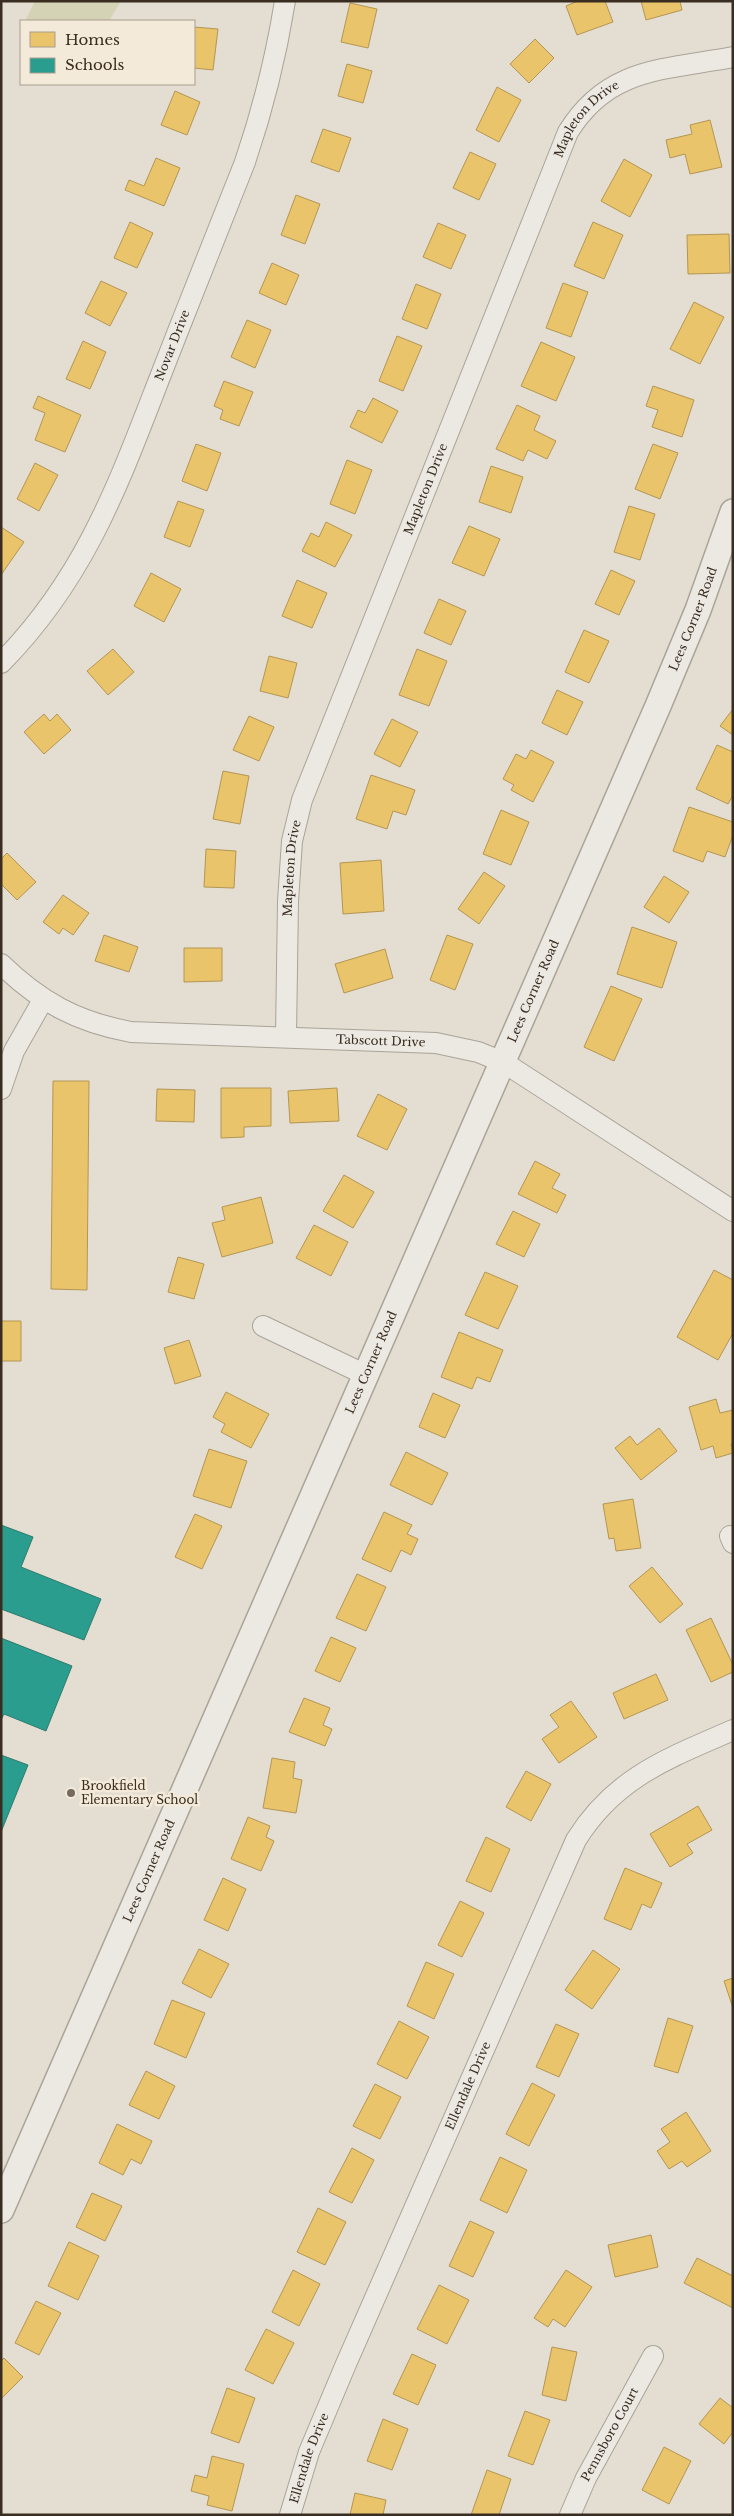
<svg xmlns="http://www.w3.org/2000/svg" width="734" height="2516" viewBox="0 0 734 2516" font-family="'Libre Baskerville',serif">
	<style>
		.green { fill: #d4d3b5 }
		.homes { fill: #e9c46a; stroke: #b49654 }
		.schools { fill: #2a9d8f; stroke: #2e7b6e }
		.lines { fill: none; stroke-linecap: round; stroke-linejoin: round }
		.minor-casing { stroke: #aaa399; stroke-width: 22 }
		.tertiary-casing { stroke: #aaa399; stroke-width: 28 }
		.minor { stroke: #ece9e2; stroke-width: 20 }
		.tertiary { stroke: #ece9e2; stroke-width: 25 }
		.poi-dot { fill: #756a5f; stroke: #f4ead9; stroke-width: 2 }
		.labels { text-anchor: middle; stroke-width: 5; stroke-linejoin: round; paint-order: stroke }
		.street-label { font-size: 12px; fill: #392c21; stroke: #f4ead9 }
		.poi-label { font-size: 12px; fill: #392c21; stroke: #f4ead9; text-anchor: start }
	</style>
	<rect width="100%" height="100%" fill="#e4ddd1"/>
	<!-- green -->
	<path class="green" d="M35,1h86l-12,20h-84z"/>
	<!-- homes -->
	<path class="homes" d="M578,1h27l8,21 -36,13 -11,-29z
		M641,1h39l2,9 -36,10z
		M350,3l27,6 -9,39 -27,-6z
		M194,27l24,2 -5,41 -19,-2z
		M535,39l19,19 -25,25 -19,-19z
		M347,64l25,7 -9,32 -25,-7z
		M497,87l24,13 -22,42 -23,-12z
		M175,91l25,11 -13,33 -26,-10z
		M710,120l12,47 -32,7 -5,-20 -15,4 -4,-18 26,-6 -2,-9z
		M323,129l28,9 -12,34 -28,-10z
		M470,152l26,12 -17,36 -26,-12z
		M156,158l24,10 -16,38 -39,-16 4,-10 15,6z
		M624,159l28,16 -22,42 -29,-16z
		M296,195l24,9 -15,40 -24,-9z
		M130,222l23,11 -16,35 -23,-10z
		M593,222l30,13 -19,44 -30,-13z
		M438,223l28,12 -15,34 -28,-12z
		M729,234l1,39 -42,1 -1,-39z
		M272,263l27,12 -13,30 -27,-12z
		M101,281l26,12 -17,33 -25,-13z
		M563,283l25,9 -17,45 -25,-9z
		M416,284l25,10 -14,35 -25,-10z
		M694,302l30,15 -24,47 -30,-15z
		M247,320l24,10 -16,38 -24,-11z
		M397,336l25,10 -19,45 -24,-10z
		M83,341l23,11 -16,37 -24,-10z
		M541,342l34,15 -19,44 -35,-15z
		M224,381l29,11 -14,34 -19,-7 3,-9 -9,-4z
		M653,386l41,14 -12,37 -30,-10 6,-17 -12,-4z
		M38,396l43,19 -16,37 -30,-12 10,-27 -12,-5z
		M373,398l25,13 -16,32 -32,-16 8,-17 7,3z
		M517,405l23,11 -6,14 22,11 -9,18 -19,-9 -5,11 -27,-12z
		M196,444l25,9 -14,38 -25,-10z
		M653,444l25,9 -18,46 -25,-10z
		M347,460l25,10 -17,44 -25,-10z
		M35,463l23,12 -19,36 -22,-12z
		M491,466l32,11 -12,36 -32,-11z
		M178,501l26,9 -14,37 -26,-10z
		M629,506l26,8 -15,46 -26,-8z
		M326,522l26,13 -17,32 -33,-16 9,-18 8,4z
		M469,526l31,13 -16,37 -32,-13z
		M1,527l23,15 -23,33z
		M611,570l24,11 -16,34 -24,-11z
		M151,573l30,16 -17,33 -30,-16z
		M297,580l30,13 -15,35 -30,-12z
		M439,599l27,12 -15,34 -27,-12z
		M584,630l25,11 -20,42 -24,-11z
		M113,649l21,23 -26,23 -21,-24z
		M417,649l30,12 -18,45 -30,-11z
		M269,656l28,7 -9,35 -28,-7z
		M557,690l26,12 -16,33 -25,-12z
		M733,709v26l-13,-9z
		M44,714l6,7 7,-7 14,16 -27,24 -20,-22z
		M249,716l25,11 -15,34 -26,-11z
		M392,719l26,13 -18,35 -26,-13z
		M717,745l16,7v43l-5,9 -32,-15z
		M531,750l23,12 -21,40 -22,-12 3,-5 -11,-6 13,-25 10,5z
		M223,771l26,5 -9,48 -27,-5z
		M371,775l44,15 -9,25 -13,-4 -6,18 -31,-10z
		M689,807l44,15v13l-8,22 -18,-6 -4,11 -30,-11z
		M501,810l28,12 -18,43 -28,-11z
		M206,849l30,2 -2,37 -30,-1z
		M7,853l29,29 -19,18 -16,-16v-25z
		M381,860l3,51 -41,3 -3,-51z
		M484,872l21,14 -26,38 -21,-15z
		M664,876l25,16 -20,31 -25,-16z
		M63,895l26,18 -16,22 -10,-7 -4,6 -16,-12z
		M632,927l45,15 -15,46 -45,-14z
		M104,935l34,12 -9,25 -34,-11z
		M447,935l26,9 -18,46 -25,-10z
		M184,948h38v33l-38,1z
		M385,949l8,29 -49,15 -9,-29z
		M611,986l31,13 -28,62 -30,-14z
		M53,1081h36l-2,209 -36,-1z
		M221,1088h50v38l-27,1v10l-23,1z
		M337,1088l2,33 -49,2 -2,-32z
		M157,1089l38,1 -1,32 -38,-1z
		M378,1094l29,15 -20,41 -30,-14z
		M535,1161l25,13 -8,14 14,7 -9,18 -39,-19z
		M344,1175l30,17 -21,36 -30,-17z
		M261,1197l12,46 -51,14 -10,-34 13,-3 -3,-13z
		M513,1211l27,13 -16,33 -28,-13z
		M314,1225l34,17 -17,34 -35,-18z
		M178,1257l26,7 -10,35 -26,-7z
		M714,1270l19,10v53l-15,27 -41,-23z
		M485,1272l33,14 -20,43 -33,-14z
		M1,1321h20v40h-20z
		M459,1332l44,18 -13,32 -13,-5 -5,12 -31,-12z
		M189,1340l12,36 -26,8 -11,-36z
		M226,1392l43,22 -18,34 -30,-16 4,-8 -12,-7z
		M433,1393l27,12 -15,33 -26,-11z
		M716,1399l4,14 13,-3v34h-2l2,9 -17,5 -3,-12 -12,4 -12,-43z
		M659,1428l18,23 -36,29 -26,-32 15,-12 7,9z
		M209,1449l38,12 -16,47 -38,-12z
		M406,1452l42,21 -16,32 -42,-20z
		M633,1499l8,49 -25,3 -2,-13 -5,1 -6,-35z
		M384,1512l28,13 -5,9 11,5 -7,16 -10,-5 -10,22 -29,-13z
		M195,1514l27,12 -20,43 -27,-12z
		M652,1567l31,37 -23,19 -31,-37z
		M357,1574l29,13 -20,44 -30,-13z
		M711,1618l22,47v7l-22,10 -25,-52z
		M331,1637l25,11 -16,34 -25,-11z
		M656,1674l12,26 -44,19 -11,-26z
		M304,1698l26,10 -7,17 9,4 -7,17 -36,-14z
		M571,1701l26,36 -38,26 -17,-24 17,-12 -9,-12z
		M272,1758l23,4 -2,16 9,2 -6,33 -33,-5z
		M526,1771l25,13 -20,37 -25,-14z
		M698,1806l14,24 -25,14 6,9 -23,14 -20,-33z
		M248,1817l22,9 -4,11 8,4 -13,30 -30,-12z
		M486,1837l24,12 -19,43 -25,-11z
		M625,1868l37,15 -11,25 -9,-4 -11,26 -27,-11z
		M223,1878l23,11 -18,42 -24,-11z
		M460,1901l24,12 -22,44 -24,-12z
		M199,1949l30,15 -18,34 -29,-15z
		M593,1950l27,19 -28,40 -27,-19z
		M426,1962l28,12 -20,45 -27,-13z
		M733,1978v30l-9,-27z
		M172,2000l33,13 -19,45 -32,-14z
		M668,2018l25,8 -15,47 -24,-7z
		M399,2021l30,16 -22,42 -30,-15z
		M556,2024l23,10 -20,43 -23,-10z
		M146,2071l29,15 -16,33 -30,-14z
		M532,2083l23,12 -26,51 -23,-12z
		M375,2084l26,13 -21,42 -27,-13z
		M686,2112l25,39 -24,16 -5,-6 -13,8 -12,-18 13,-9 -9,-13z
		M117,2124l35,17 -11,23 -10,-5 -8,16 -24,-12z
		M352,2148l22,12 -22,43 -23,-11z
		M500,2157l27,13 -20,43 -27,-13z
		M92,2193l30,13 -17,35 -29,-14z
		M318,2208l28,14 -21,43 -28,-13z
		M470,2221l24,11 -21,45 -24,-11z
		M651,2235l7,32 -43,10 -7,-32z
		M69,2242l30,14 -21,44 -30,-14z
		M697,2258l36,18v32l-49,-25z
		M293,2270l27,14 -21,42 -27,-14z
		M566,2270l26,17 -27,40 -12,-8 -5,8 -14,-9z
		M439,2285l30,15 -22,44 -30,-15z
		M36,2301l25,12 -22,42 -24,-12z
		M266,2329l28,14 -21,41 -28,-14z
		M552,2347l25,5 -11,49 -24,-6z
		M412,2354l24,11 -18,40 -25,-11z
		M4,2358l19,19 -22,22v-38z
		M227,2388l28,10 -16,45 -28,-10z
		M720,2398l13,10v24l-9,12 -25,-20z
		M525,2411l25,9 -17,45 -25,-9z
		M383,2419l25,10 -16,41 -25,-9z
		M664,2447l27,14 -22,43 -27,-14z
		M212,2456l32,8 -12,47 -25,-6 2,-9 -18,-5 4,-16 12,3z
		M487,2470l24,9 -12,36h-28z
		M355,2493l31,7 -3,15h-33z"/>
	<!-- schools -->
	<path class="schools" d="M1,1525l32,12 -12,30 80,32 -17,41 -83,-31z
		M1,1638l71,28 -26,65 -42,-17 -3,6z
		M1,1755l27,10 -27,67z"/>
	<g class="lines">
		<defs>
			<g id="minor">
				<path id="s1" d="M1,663c84,-85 117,-178 159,-286 28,-72 57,-144 85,-215 18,-53 31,-105 40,-161"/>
				<path id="s2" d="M1,964c39,38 76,58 130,68l305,11 42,9 25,10 230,149"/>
				<path id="s3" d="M286,1036l2,-135 4,-60 10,-41 266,-668c40,-65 96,-62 165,-75"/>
				<path d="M1,1089l13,-38 29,-51"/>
				<path d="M263,1326l103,49"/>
				<path d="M730,1536l3,7"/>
				<path id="s4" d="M290,2515l19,-63 37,-88 230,-524c39,-63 93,-82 157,-110"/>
				<path id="s5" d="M570,2515l16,-37 67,-122"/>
			</g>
			<g id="tertiary">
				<path id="s6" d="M1,2210l657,-1504 40,-96 35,-98"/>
			</g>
		</defs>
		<!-- minor casing -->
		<use href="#minor" class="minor-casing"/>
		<!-- tertiary casing -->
		<use href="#tertiary" class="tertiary-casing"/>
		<!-- minor -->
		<use href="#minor" class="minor"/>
		<!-- tertiary -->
		<use href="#tertiary" class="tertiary"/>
	</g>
	<!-- markers -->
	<circle class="poi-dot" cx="71" cy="1793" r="5"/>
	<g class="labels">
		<!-- street labels -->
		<g class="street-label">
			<text dy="4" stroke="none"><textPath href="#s3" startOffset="978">Mapleton Drive</textPath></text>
			<text dy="4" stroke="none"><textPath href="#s1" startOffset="364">Novar Drive</textPath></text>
			<text dy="4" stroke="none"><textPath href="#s3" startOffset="572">Mapleton Drive</textPath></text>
			<text dy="4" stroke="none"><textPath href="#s6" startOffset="1735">Lees Corner Road</textPath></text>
			<text dy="4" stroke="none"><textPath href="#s3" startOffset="168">Mapleton Drive</textPath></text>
			<text dy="4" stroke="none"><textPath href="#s6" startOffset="1330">Lees Corner Road</textPath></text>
			<text dy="4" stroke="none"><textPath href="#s2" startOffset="399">Tabscott Drive</textPath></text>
			<text dy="4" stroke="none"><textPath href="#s6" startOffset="925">Lees Corner Road</textPath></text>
			<text dy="4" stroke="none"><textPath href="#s6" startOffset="370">Lees Corner Road</textPath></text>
			<text dy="4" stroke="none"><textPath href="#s4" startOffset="465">Ellendale Drive</textPath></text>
			<text dy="4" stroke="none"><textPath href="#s5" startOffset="90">Pennsboro Court</textPath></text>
			<text dy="4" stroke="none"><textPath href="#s4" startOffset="60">Ellendale Drive</textPath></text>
		</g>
		<!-- poi labels -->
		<g class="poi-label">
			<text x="81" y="1790">Brookfield<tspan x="81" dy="14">Elementary School</tspan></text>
		</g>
	</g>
	<!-- border -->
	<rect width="734" height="2516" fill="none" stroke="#392c21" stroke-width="5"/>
	<!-- legend -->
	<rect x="20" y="20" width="175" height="65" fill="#f4ead9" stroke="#a99e8f"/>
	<rect x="30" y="32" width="25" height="15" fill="#e9c46a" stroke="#a99e8f"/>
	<text x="65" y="45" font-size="15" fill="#392c21">Homes</text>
	<rect x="30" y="58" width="25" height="15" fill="#2a9d8f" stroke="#a99e8f"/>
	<text x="65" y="70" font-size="15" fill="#392c21">Schools</text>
</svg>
